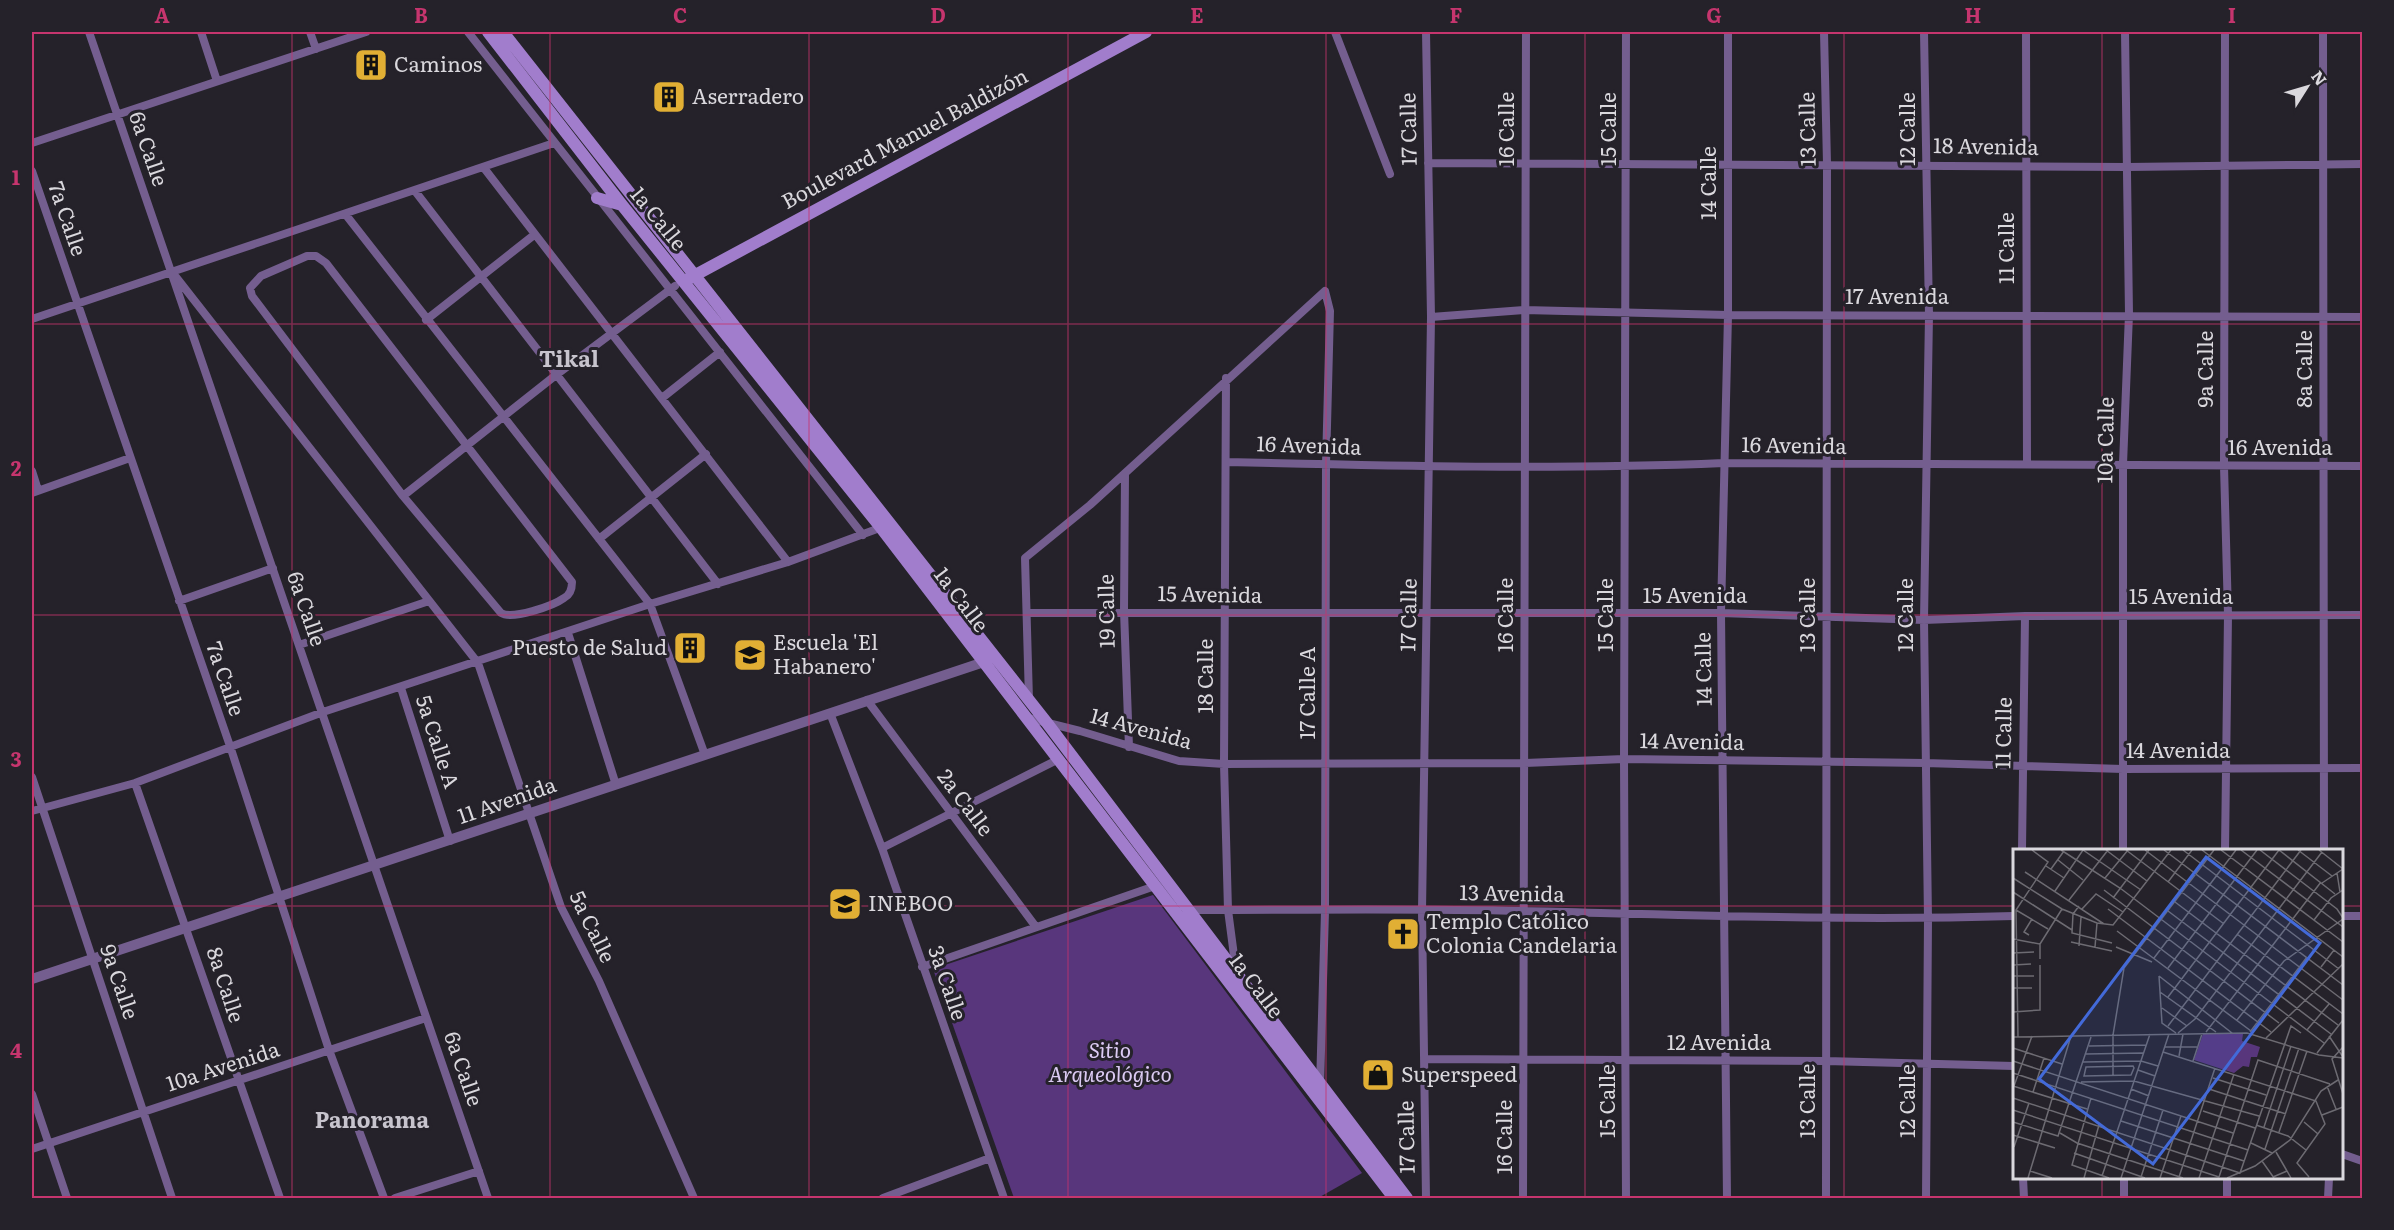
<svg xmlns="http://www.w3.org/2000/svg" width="2394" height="1230" viewBox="0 0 2394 1230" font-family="Literata,serif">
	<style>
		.forest { fill: #58367c }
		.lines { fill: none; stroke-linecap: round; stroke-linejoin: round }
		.minor { stroke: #745e8f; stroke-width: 8 }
		.tertiary { stroke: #745e8f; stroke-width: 10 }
		.secondary { stroke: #a17dcc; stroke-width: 12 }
		.grid { fill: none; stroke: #c6356e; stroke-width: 1.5; stroke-opacity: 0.55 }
		.labels { text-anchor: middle; stroke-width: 6; stroke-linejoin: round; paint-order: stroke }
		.poi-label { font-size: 21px; fill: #dad8dd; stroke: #25222a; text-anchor: start }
		.street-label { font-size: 21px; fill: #dad8dd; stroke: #25222a }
		.park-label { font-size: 21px; font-style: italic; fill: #dbcaf3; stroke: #25222a }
		.neighbourhood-label { font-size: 22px; font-weight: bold; fill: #c7c4cd; stroke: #25222a }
		.inset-road { fill: none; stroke: #6d6b72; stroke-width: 1.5 }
		.view { fill: #436ad9; fill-opacity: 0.15; stroke: #436ad9; stroke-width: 3 }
		.inset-edge { fill: none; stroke: #dad8dd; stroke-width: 3 }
		.neatline { fill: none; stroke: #c6356e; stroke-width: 2 }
		.grid-label { font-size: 20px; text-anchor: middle; font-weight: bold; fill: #c6356e }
	</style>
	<rect width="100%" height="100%" fill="#25222a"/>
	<!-- forest -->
	<path class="forest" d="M1153,895l209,278 -44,25h-304l-81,-229z"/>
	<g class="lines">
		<!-- minor -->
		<path class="minor" d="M89,32l399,1166
			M201,32l16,49
			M310,32l6,17
			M468,32l395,503
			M1335,32l55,142
			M1426,32l5,285 -9,594 4,287
			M1824,32l3,132 -1,1034
			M1924,32l5,283 -5,305 4,299 -2,279
			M2026,32l1,432
			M2323,32l1,818
			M32,143l334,-111
			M1428,163l699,4 235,-3
			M484,168l304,394
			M32,171l199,578 98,301 55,148
			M415,191l303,393
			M346,215l304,389 55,151
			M307,256h9l10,7 246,319c0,6 -2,13 -8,16 -11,8 -52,22 -63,15l-98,-117 -151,-200 -2,-8 11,-12z
			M176,277l302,386 83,244 38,74 95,217
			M1431,317l93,-7 204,5 634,2
			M32,319l522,-176
			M426,320l108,-85
			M1226,378l-2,386 4,146 8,61
			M662,398l58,-46
			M1226,462c166,4 332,8 498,1l638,3
			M32,471l6,19
			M1125,474l-1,137 5,136
			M32,493l98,-35
			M403,496l153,-121 119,-89
			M599,539l107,-85
			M179,601l94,-33
			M1028,613h693l203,7 101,-4 337,-1
			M568,633l48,152
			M299,645l130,-44
			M401,688l49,153
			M867,700l169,227
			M1029,700l-4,-142 65,-53 235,-214 5,20 -4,153 -1,447 -5,175
			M830,713l52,135 122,350
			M1028,718l52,13 99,30 45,3 301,-1 99,-4 301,4 198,6 239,-1
			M32,777l140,421
			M135,783l145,415
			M32,811l103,-28 188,-71 327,-108 138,-42 97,-36
			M882,848l177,-89
			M2022,850l3,-234
			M2123,850v-386l6,-150 -4,-282
			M2225,850l3,-235 -4,-149 1,-434
			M1188,910c112,0 224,-2 336,1 164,4 327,10 490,5
			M2342,916h20
			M922,967l233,-81
			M1424,1059l402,2 188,5
			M32,1094l35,104
			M32,1149l394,-131
			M2342,1154l20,7
			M2023,1178l1,20
			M2124,1178v20
			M395,1198l84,-27
			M883,1198l107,-40
			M1523,1198l3,-1166
			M1626,1198l-2,-439 2,-727
			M1727,1198l-6,-585 7,-298v-283
			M2227,1198v-20
			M2328,1198l1,-20"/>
		<!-- tertiary -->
		<path class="tertiary" d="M32,979l952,-317 6,-5"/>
		<!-- secondary -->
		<path class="secondary" d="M488,32l134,173 260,324 512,669
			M503,32l544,691 360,475
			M597,198l25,7
			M688,279l458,-247"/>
	</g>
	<!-- grid -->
	<path class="grid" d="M292,32v1166M550,32v1166M809,32v1166M1068,32v1166M1326,32v1166M1585,32v1166M1844,32v1166M2102,32v818M32,324h2330M32,615h2330M32,906h1982M2342,906h20M2102,1178v20"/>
	<!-- icons -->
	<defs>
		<symbol id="building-square" viewBox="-11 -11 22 22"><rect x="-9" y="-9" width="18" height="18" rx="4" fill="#e1af34" stroke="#25222a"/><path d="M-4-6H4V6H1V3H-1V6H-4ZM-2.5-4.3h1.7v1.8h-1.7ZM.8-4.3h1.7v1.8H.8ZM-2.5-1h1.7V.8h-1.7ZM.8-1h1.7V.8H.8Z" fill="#111"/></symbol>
		<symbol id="school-square" viewBox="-11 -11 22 22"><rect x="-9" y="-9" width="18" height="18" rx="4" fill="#e1af34" stroke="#25222a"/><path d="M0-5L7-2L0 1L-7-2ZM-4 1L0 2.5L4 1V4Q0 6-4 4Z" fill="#111"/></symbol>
		<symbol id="church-square" viewBox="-11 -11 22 22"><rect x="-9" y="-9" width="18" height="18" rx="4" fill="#e1af34" stroke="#25222a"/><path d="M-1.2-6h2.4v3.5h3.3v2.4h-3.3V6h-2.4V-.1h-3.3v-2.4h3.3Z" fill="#111"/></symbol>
		<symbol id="shop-square" viewBox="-11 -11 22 22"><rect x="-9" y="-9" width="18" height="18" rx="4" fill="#e1af34" stroke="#25222a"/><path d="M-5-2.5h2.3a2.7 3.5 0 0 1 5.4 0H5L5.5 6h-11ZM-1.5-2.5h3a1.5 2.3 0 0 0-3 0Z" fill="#111"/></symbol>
	</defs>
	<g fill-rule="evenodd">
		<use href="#building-square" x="352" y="46" width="38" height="38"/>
		<use href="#building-square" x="650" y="78" width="38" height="38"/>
		<use href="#building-square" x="671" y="629" width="38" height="38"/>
		<use href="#school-square" x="731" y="636" width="38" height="38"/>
		<use href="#school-square" x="826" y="885" width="38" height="38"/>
		<use href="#church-square" x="1384" y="915" width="38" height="38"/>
		<use href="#shop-square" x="1359" y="1056" width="38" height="38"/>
	</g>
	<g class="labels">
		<!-- poi labels -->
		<g class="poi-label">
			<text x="394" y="72">Caminos</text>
			<text x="692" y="104">Aserradero</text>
			<text x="773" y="650">Escuela 'El<tspan x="773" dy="24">Habanero'</tspan></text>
			<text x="667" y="655" text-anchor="end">Puesto de Salud</text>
			<text x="868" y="911">INEBOO</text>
			<text x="1426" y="929">Templo Católico<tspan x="1426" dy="24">Colonia Candelaria</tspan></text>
			<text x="1401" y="1082">Superspeed</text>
		</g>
		<!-- street labels -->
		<g class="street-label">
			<text transform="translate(1409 129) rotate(-91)" y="7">17 Calle</text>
			<text transform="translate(1507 129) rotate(-90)" y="7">16 Calle</text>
			<text transform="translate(1609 129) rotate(-90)" y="7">15 Calle</text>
			<text transform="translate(1808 129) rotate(-91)" y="7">13 Calle</text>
			<text transform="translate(1908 129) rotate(-90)" y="7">12 Calle</text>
			<text transform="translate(905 139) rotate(-28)" y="7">Boulevard Manuel Baldizón</text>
			<text transform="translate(1986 147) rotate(1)" y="7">18 Avenida</text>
			<text transform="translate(148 149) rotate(71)" y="7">6a Calle</text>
			<text transform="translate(1709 183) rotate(-90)" y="7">14 Calle</text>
			<text transform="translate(67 219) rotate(71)" y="7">7a Calle</text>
			<text transform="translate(658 219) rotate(51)" y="7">1a Calle</text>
			<text transform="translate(2007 248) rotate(-90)" y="7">11 Calle</text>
			<text x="1897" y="304">17 Avenida</text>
			<text transform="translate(2206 369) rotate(-90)" y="7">9a Calle</text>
			<text transform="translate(2305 369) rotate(-90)" y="7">8a Calle</text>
			<text transform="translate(2106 440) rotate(-89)" y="7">10a Calle</text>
			<text transform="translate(1309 446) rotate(2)" y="7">16 Avenida</text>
			<text transform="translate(1794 446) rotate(1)" y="7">16 Avenida</text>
			<text x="2280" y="455">16 Avenida</text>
			<text transform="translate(1210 595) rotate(1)" y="7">15 Avenida</text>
			<text x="1695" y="603">15 Avenida</text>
			<text x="2181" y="604">15 Avenida</text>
			<text transform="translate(961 600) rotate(53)" y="7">1a Calle</text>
			<text transform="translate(306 609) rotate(71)" y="7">6a Calle</text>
			<text transform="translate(1107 611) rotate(-91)" y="7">19 Calle</text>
			<text transform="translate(1409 615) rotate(-89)" y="7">17 Calle</text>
			<text transform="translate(1506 615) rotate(-90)" y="7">16 Calle</text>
			<text transform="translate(1606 615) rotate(-90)" y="7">15 Calle</text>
			<text transform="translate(1808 615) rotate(-90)" y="7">13 Calle</text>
			<text transform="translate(1906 615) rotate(-90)" y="7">12 Calle</text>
			<text transform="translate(1704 669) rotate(-91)" y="7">14 Calle</text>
			<text transform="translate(1206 676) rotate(-90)" y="7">18 Calle</text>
			<text transform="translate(225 679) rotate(71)" y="7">7a Calle</text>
			<text transform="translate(1308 693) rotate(-90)" y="7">17 Calle A</text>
			<text transform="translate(1141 729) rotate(15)" y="7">14 Avenida</text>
			<text transform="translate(2004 733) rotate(-89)" y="7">11 Calle</text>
			<text transform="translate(437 742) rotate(72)" y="7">5a Calle A</text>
			<text transform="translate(1692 742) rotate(1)" y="7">14 Avenida</text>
			<text x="2178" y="758">14 Avenida</text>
			<text transform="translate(507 801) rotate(-19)" y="7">11 Avenida</text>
			<text transform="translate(965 803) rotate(53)" y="7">2a Calle</text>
			<text transform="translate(1512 894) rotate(1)" y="7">13 Avenida</text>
			<text transform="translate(592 927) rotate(64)" y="7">5a Calle</text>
			<text transform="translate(119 982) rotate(71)" y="7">9a Calle</text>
			<text transform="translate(947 983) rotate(71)" y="7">3a Calle</text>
			<text transform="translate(225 985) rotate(72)" y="7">8a Calle</text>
			<text transform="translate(1256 986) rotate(53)" y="7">1a Calle</text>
			<text x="1719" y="1050">12 Avenida</text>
			<text transform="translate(223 1067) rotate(-18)" y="7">10a Avenida</text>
			<text transform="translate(463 1069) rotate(71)" y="7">6a Calle</text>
			<text transform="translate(1608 1101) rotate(-90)" y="7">15 Calle</text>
			<text transform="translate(1808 1101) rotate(-90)" y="7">13 Calle</text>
			<text transform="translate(1908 1101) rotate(-90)" y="7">12 Calle</text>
			<text transform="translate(1407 1137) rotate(-91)" y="7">17 Calle</text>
			<text transform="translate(1505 1137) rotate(-90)" y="7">16 Calle</text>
		</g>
		<!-- park labels -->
		<g class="park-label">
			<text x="1110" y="1058">Sitio<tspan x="1110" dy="24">Arqueológico</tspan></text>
		</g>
		<!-- neighbourhood labels -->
		<g class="neighbourhood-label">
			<text x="569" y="367">Tikal</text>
			<text x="372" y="1128">Panorama</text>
		</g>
	</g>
	<!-- overview -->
	<g transform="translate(2013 849)">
		<rect width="330" height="330" fill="#25222a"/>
		<path d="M190,185h40l-1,7 18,6 -3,10h-6l-2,10 -6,-1 -9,7 -40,-13z" fill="#58367c"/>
		<path class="inset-road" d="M48,1l59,38 204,155M93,1l41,31M113,1l98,74M132,1l198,150M151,1l179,135M170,1l156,119M189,1l141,107M208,1l122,92M228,1l102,77M247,1l77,59 6,9M266,1l56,44M285,1l34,26M306,1l24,19M45,11l25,20M33,17l18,12M38,20l13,-18M12,23l79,52M324,24l3,19M0,29l49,31 35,14 16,2 58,-75M92,29l23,-28M155,33l24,-32M309,34l21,-14M91,41l175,133M42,42l28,-41 58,40M0,43l59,38M100,49l36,-48M56,51l39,-50M162,53l163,123M66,57l-6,8 -1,19 40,10M69,60l14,-15 27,18M95,60l163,123M3,61l32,19M155,62l163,123M301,71l17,-22 12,-8M104,82l134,100M224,85l106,80M16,86l-5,-3 8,-13M266,88l42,-55M0,90l27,5v15M58,93l41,9M27,95l22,-35M66,97l2,-29M82,98l2,-24M103,98l36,15M0,104l21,-1M141,109l82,-108M0,116l18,-1M308,118l13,-17M155,119l89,-118M0,127h21M146,127l73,57M146,127l3,47 14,10M0,139h19M147,143l56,40M155,148l111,-147M149,159l25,18M0,163l27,-2v-45M224,171l47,-59 59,-42M155,177l133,-176M294,181l22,-26M193,183l73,-95M237,183l57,-75M165,184l17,-14 127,-167M100,186v40M100,186l11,-67 90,-118M316,187l14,21M0,188l234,-4 72,22 24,3M5,188l-2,-127 32,-48 -16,-12M253,189l77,-74M76,197l57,-1M152,198h32M330,198l-11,12 11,35M0,199l49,16M150,203l153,49 9,23 -28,39 12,14M304,204l26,-33M73,205l57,-1M166,207l4,-22M0,212l220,72M180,212l9,-27M70,213l58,-1 17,5M73,218l47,-1 1,2 -3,7 -47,1zM125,221l17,6M0,224l235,77M200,229l53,17M68,233l53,-1 125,35M0,237l74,23M1,237l18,-50M314,237l9,23M118,240l18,7M196,240l77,25M20,243l11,-34M0,249l227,75 51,-147 10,7M78,249l-19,67 37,13M0,261l206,67M190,262l52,17M309,266l21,-8M108,272l123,40M0,273l45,14 33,-99M291,273l14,12M243,276l32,11 18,14M251,278l27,-81M266,283l28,-81M47,284l17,10 106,35M0,286l42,13M238,294l21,10M1,298l15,-44M252,300l34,-101M263,303l11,19M61,304l71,25M249,312l12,17M17,322l22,7M89,327l48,-142M128,328l22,-67M166,328l36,-109M206,328l39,-117 72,24M260,328l14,-6 4,7M15,329l43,-142M71,329l15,-53M108,329l48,-144M147,329l21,-62M186,329l35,-104M214,329l28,-12 35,-26 31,-49 17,-11"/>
		<path class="view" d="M193,8l114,86 -167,221 -114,-85z"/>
		<rect width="330" height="330" class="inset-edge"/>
	</g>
	<!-- border -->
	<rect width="2394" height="1230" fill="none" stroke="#25222a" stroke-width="66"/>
	<!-- north arrow -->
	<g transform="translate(2307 87) rotate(53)" stroke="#25222a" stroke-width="4.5" paint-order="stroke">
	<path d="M0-4.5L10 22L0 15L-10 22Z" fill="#dad8dd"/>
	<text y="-9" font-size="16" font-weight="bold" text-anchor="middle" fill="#dad8dd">N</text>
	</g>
	<rect x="33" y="33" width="2328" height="1164" class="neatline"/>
	<g class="grid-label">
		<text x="162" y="23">A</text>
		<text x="421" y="23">B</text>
		<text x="680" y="23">C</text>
		<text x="938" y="23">D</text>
		<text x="1197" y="23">E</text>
		<text x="1456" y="23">F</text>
		<text x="1714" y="23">G</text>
		<text x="1973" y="23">H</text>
		<text x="2232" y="23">I</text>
		<text x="16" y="185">1</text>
		<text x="16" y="476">2</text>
		<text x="16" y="767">3</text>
		<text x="16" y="1058">4</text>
	</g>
</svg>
